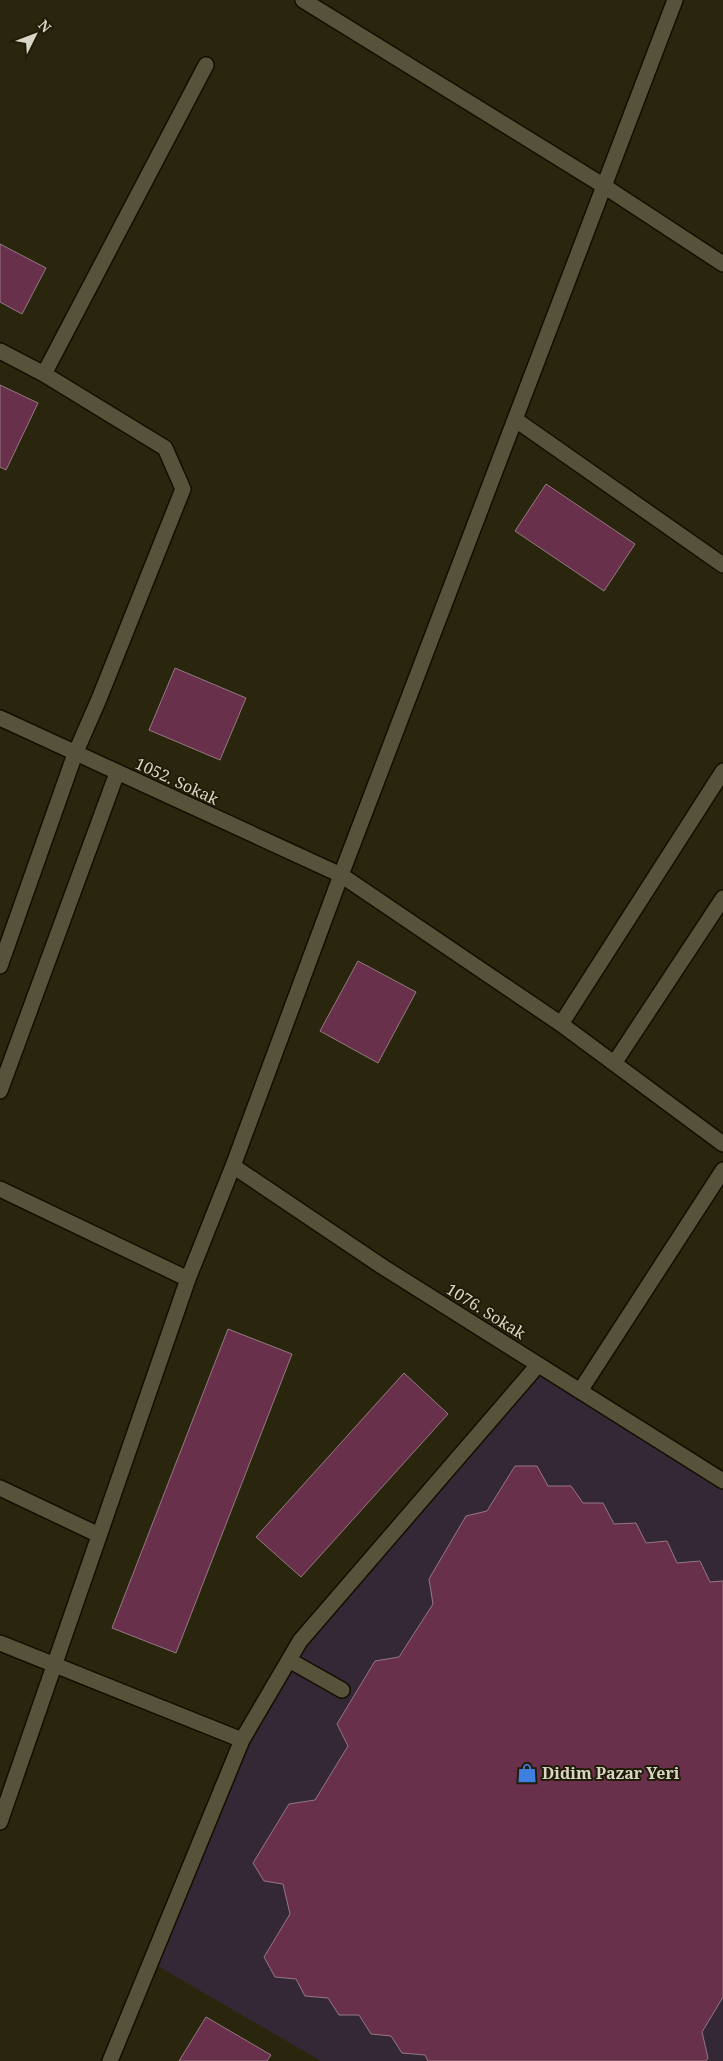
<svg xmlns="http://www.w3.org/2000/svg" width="723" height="2061" viewBox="0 0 723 2061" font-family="'Noto Serif',serif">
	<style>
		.commercial { fill: #342836 }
		.building { fill: #68304a; stroke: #957883 }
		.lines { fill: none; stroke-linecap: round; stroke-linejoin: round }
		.minor-casing { stroke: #120e00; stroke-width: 18 }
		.minor { stroke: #57533a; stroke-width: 15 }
		.labels { text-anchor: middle; stroke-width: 4; stroke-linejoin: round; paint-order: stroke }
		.street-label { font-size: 16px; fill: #d8d6c8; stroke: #201c05 }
		.poi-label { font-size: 16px; font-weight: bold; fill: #d8d6c8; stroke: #201c05; text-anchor: start }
	</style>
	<rect width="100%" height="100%" fill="#2a260e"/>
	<!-- commercial -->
	<path class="commercial" d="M538,1365l185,116v580h-402l-170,-99 91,-222 58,-99z"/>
	<!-- building -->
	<path class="building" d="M0,244l46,24 -24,46 -22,-12z
		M0,385l38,18 -32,67 -6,-3z
		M546,484l89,60 -31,47 -89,-60z
		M175,668l71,30 -26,62 -71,-30z
		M358,961l58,31 -38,71 -58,-32z
		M228,1329l64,25 -116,299 -64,-25z
		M404,1373l44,41 -147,163 -45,-40z
		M515,1466h22l11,20h23l12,17h20l11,21 22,-1 10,20 21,-2 10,22 23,-2 10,21 13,-1v416l-21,35 6,26 -2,3h-278l-3,-6 -23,-2 -11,-17 -20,-2 -12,-19h-20l-11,-17 -23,-2 -9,-17 -21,-2 -11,-20 26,-43 -7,-30 -19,-3 -11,-18 36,-59 26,-4 33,-54 -11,-22 38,-63 24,-4 34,-53 -4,-25 37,-63 21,-5z
		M206,2017l65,38 -4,6h-88z"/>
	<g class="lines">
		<defs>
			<path id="minor" d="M303,0l301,186 119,78
				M0,351l44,23 121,74 18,41 -84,210 -24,55 -75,212
				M44,374l162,-309
				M516,420l207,145
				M0,718l341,157 220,149 162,120
				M561,1024l162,-253
				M615,1062l108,-164
				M0,1091l117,-318
				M233,1166l150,101 340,214
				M0,1189l188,90
				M580,1391l143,-221
				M0,1488l99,47
				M0,1643l242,97
				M289,1660l53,30
				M0,1822l188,-543 45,-113 108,-291 334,-875
				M110,2061l132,-321 58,-99 238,-276"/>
		</defs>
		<!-- minor casing -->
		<use href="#minor" class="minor-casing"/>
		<!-- minor -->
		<use href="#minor" class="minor"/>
	</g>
	<!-- icons -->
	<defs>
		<symbol id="shop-bare" viewBox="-9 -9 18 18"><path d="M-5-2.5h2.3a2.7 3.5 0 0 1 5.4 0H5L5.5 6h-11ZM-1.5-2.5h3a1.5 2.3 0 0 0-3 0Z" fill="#3f7fe0" stroke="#201c05" stroke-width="2.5" paint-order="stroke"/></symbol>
	</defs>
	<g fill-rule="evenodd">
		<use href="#shop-bare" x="513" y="1759" width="28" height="28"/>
	</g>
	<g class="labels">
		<!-- street labels -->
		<g class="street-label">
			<text transform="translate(177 781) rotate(25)" y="6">1052. Sokak</text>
			<text transform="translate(486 1311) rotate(32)" y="6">1076. Sokak</text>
		</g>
		<!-- poi labels -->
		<g class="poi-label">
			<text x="542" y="1779">Didim Pazar Yeri</text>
		</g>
	</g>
	<!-- north arrow -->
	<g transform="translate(35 35) rotate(48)" stroke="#201c05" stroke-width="4" paint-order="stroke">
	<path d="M0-4L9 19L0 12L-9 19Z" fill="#d8d6c8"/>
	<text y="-8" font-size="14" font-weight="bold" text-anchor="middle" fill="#d8d6c8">N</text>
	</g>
</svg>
